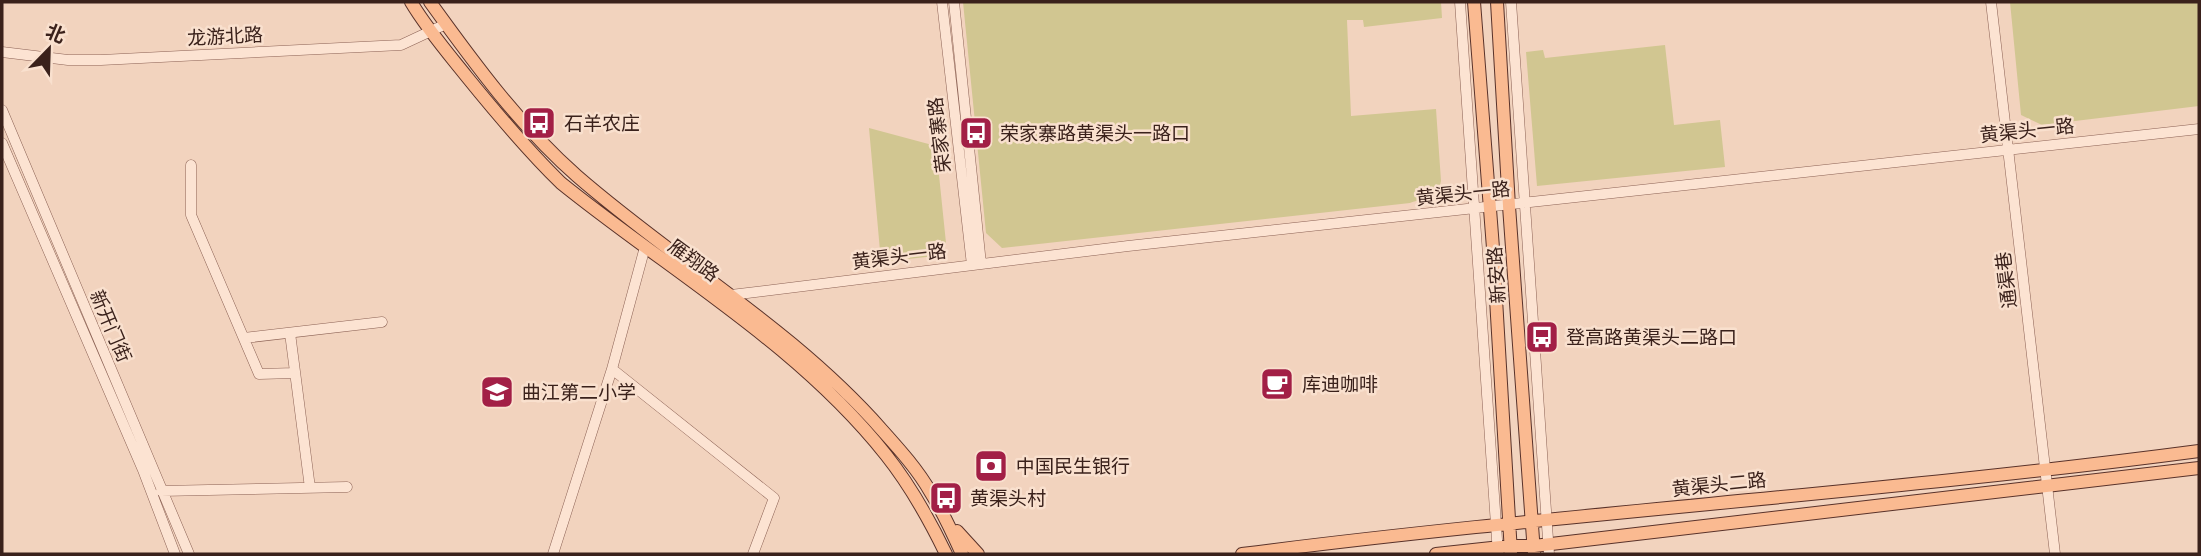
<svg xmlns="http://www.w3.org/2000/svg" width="2201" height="556" viewBox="0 0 2201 556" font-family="'Libre Baskerville','Noto Sans SC',serif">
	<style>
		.green { fill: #d1c691 }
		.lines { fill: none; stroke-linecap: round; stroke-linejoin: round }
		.minor-casing { stroke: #8c6255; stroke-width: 11 }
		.major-casing { stroke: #59322a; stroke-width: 14 }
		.minor { stroke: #fce3d2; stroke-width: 10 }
		.major { stroke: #faba91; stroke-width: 12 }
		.labels { text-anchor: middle; stroke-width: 5; stroke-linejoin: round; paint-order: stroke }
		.street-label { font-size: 19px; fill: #3a211b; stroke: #f9e0ce }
		.poi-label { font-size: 19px; fill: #3a211b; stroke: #f9e0ce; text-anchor: start }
	</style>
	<rect width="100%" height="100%" fill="#f2d3be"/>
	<!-- green -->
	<path class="green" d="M963,2h478l1,16 -78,9 -1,-7h-16l4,96 85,-7 5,72c-3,17 -17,17 -31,22l-408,45 -16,-15z
		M2010,2h189v104l-157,19 -21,-10z
		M1665,45l9,80 46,-5 5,47 -188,19 -11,-134 17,-2 2,8z
		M869,128l67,18 10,97 -11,13 -54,6z"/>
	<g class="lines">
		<defs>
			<path id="minor" d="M942,2l30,263
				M954,2l27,262
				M1460,2l38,552
				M1511,2l38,552
				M1991,2l64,552
				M2,52l66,8h33l300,-15 45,-21
				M2,110l187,444
				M2,143l141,327 32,84
				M191,165v50l68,159 36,-1
				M731,295l397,-49 1071,-117
				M290,333l20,155
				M244,338l138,-16
				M612,369l162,129 -21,56
				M161,491l186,-4
				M553,554l59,-185 33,-122"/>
			<path id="major" d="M411,2c16,27 36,50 56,75 30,37 60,73 94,106 109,88 237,161 325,272 24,30 43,64 60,99
				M430,2c44,61 90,124 147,174 100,87 217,154 305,254 18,20 36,40 49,63 12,19 22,41 31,61
				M1474,2l19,246 18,305
				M1497,2l12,204 25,347
				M957,531l21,23
				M1242,554c318,-41 639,-61 957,-103
				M1436,554l74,-8h24l665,-78"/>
		</defs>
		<!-- minor casing -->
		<use href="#minor" class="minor-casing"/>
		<!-- major casing -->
		<use href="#major" class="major-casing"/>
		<!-- minor -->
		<use href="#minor" class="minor"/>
		<!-- major -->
		<use href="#major" class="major"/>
	</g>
	<!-- icons -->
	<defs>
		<symbol id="bus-square" viewBox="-11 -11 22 22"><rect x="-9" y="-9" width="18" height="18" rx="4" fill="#a21f46" stroke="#f9e0ce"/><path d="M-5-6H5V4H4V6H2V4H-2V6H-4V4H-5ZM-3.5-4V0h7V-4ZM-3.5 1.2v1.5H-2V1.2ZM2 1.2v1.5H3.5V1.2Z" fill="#fff"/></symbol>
		<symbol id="cafe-square" viewBox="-11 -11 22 22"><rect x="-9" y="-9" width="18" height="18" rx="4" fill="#a21f46" stroke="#f9e0ce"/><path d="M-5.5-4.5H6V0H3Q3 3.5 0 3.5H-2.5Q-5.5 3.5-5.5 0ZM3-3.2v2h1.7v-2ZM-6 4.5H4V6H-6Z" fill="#fff"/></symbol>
		<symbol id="school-square" viewBox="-11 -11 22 22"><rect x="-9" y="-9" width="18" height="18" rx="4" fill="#a21f46" stroke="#f9e0ce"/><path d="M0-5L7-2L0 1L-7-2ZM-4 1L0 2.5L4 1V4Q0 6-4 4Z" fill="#fff"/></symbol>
		<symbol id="bank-square" viewBox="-11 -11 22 22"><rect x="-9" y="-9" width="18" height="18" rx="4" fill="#a21f46" stroke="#f9e0ce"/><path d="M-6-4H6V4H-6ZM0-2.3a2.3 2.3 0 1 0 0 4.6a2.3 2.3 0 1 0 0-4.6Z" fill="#fff"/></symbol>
	</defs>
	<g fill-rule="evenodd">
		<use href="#bus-square" x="520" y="104" width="38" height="38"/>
		<use href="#bus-square" x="957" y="114" width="38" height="38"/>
		<use href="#bus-square" x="1523" y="318" width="38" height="38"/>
		<use href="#cafe-square" x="1258" y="365" width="38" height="38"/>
		<use href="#school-square" x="478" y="373" width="38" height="38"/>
		<use href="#bank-square" x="972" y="447" width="38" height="38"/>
		<use href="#bus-square" x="927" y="479" width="38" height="38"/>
	</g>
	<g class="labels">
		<!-- street labels -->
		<g class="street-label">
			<text transform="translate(225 36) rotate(-3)" y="7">龙游北路</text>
			<text transform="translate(2027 130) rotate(-6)" y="7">黄渠头一路</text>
			<text transform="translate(939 135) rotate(-97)" y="7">荣家寨路</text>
			<text transform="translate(1463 193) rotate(-6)" y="7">黄渠头一路</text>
			<text transform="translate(899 256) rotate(-7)" y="7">黄渠头一路</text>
			<text transform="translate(694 260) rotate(36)" y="7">雁翔路</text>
			<text transform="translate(1496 275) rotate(-94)" y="7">新安路</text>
			<text transform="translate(2006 280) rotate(-97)" y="7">通渠巷</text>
			<text transform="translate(111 326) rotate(67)" y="7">新开门街</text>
			<text transform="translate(1719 484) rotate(-6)" y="7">黄渠头二路</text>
		</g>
		<!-- poi labels -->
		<g class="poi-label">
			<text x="564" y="130">石羊农庄</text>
			<text x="1000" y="140">荣家寨路黄渠头一路口</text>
			<text x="1566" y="344">登高路黄渠头二路口</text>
			<text x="1302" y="391">库迪咖啡</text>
			<text x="522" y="399">曲江第二小学</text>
			<text x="1016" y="473">中国民生银行</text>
			<text x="970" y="505">黄渠头村</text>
		</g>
	</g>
	<!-- border -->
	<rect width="2201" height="556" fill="none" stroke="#3a211b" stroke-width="7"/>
	<!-- north arrow -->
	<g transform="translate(49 49) rotate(23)" stroke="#f9e0ce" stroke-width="5" paint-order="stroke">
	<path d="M0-5L12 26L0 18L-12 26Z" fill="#3a211b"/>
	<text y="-10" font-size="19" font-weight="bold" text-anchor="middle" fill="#3a211b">北</text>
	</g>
</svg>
